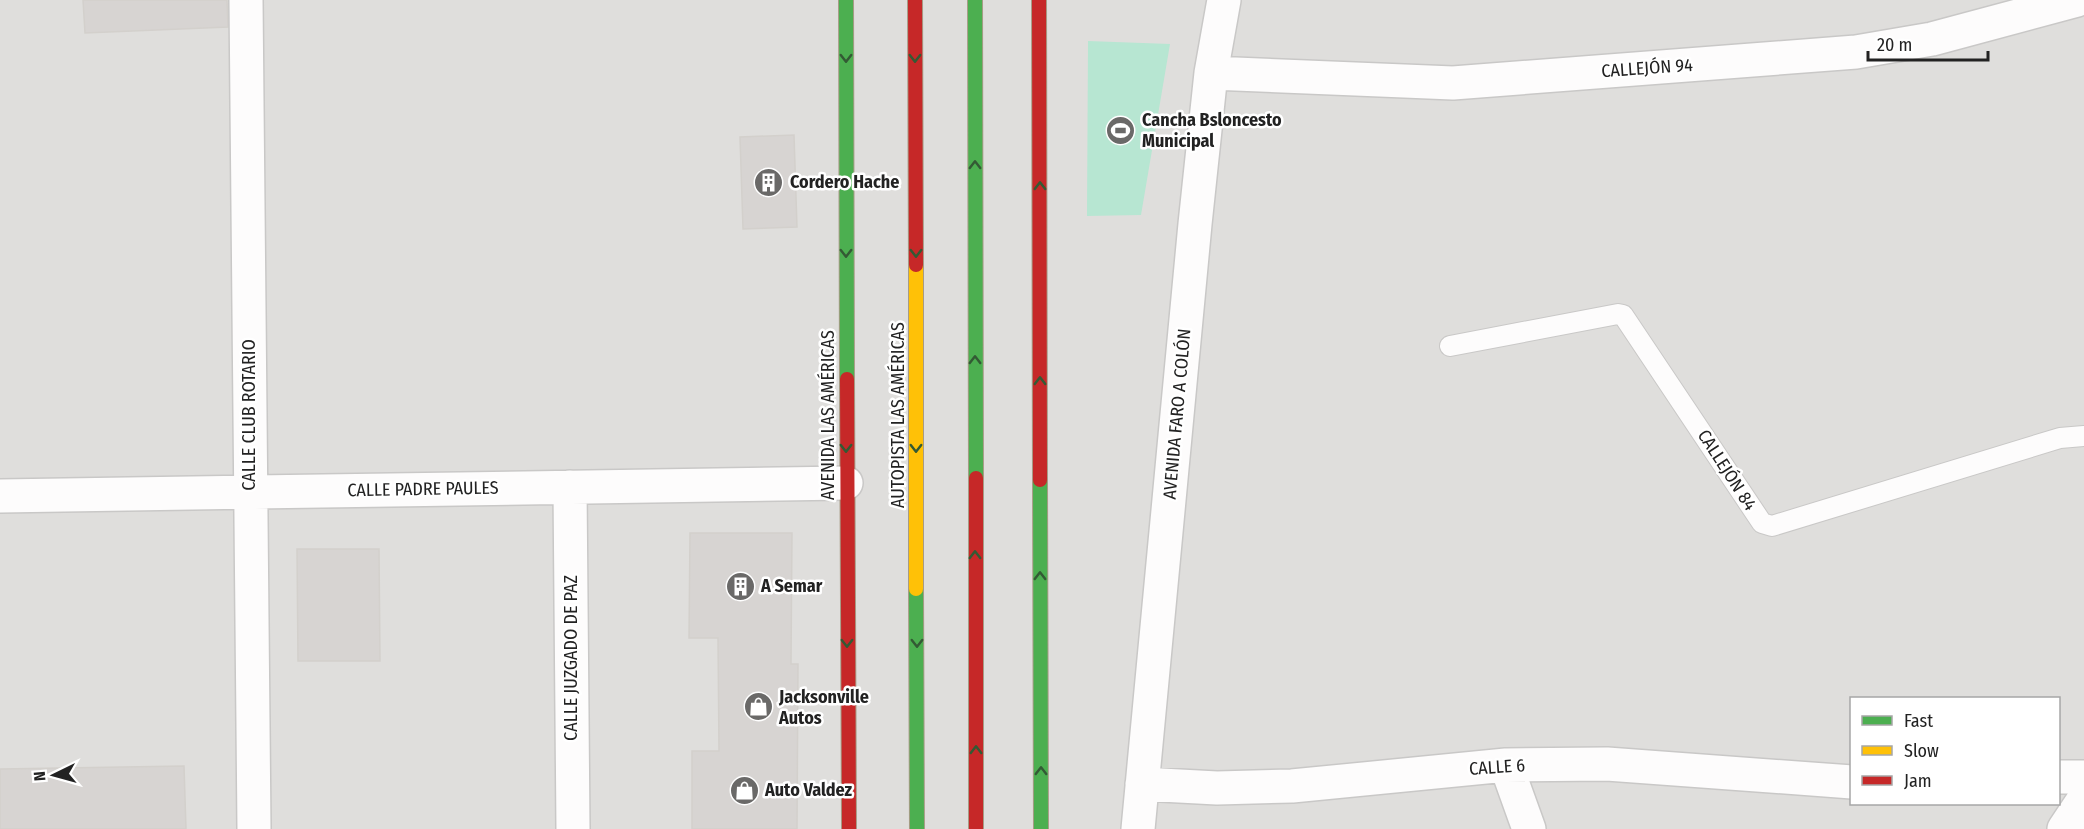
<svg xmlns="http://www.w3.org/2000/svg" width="2084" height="829" viewBox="0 0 2084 829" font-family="'Fira Sans Condensed',sans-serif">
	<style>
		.residential { fill: #dfdedc; fill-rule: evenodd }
		.pitch { fill: #b7e6d2 }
		.building { fill: #d7d4d2; stroke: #d3d0cc; stroke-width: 1.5 }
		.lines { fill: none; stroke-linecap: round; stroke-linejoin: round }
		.lane-casing { stroke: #c9c8c7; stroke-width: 22 }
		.street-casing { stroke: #c9c8c7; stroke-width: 36 }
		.fast-casing { stroke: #a79c86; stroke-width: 16 }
		.slow-casing { stroke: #a79c86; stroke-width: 16 }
		.jam-casing { stroke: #a79c86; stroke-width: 16 }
		.lane { stroke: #fdfcfc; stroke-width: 20 }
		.street { stroke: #fdfcfc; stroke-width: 33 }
		.fast { stroke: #4caf50; stroke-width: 14 }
		.slow { stroke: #ffc107; stroke-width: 14 }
		.jam { stroke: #c62828; stroke-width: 14 }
		.oneway { stroke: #335a34 }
		.labels { text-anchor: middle; stroke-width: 5; stroke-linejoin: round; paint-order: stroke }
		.street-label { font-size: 18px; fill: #222; stroke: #fff }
		.poi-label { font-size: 18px; font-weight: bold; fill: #222; stroke: #fff; text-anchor: start }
	</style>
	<rect width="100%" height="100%" fill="#f0eeeb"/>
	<!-- residential -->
	<path class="residential" d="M0,0h2084v829h-2084zM1852,698h206v106h-206z"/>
	<!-- pitch -->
	<path class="pitch" d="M1088,41l82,3 -29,171 -54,1z"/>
	<!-- building -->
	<path class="building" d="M83,0h144l1,27 -143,6z
		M794,135l3,92 -54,2 -3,-92z
		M690,533h102l-1,131h7l-1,165h-105v-78h27l-1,-113h-29z
		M297,549h82l1,112h-82z
		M184,766l2,63h-186v-60z"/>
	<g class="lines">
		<defs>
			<path id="lane" d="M1450,346l168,-32 5,1 139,208 10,3 288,-88 24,-2"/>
			<path id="street" d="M246,0l8,829
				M1211,73l242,10 403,-31 76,-13 145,-39
				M570,487l3,342
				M0,496l846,-13
				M1506,765l23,64
				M2058,777h26
				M1142,784l75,4 75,-2 214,-21 101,-1 245,18
				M1138,829l57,-605 16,-151 13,-73
				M2064,829l20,-30"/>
			<path id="fast" d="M846,0l1,379
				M975,0l1,478
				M1040,480l1,349
				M916,589l1,240"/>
			<path id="slow" d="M916,265v324"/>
			<path id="jam" d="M915,0l1,265
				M1039,0l1,480
				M847,379l2,450
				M976,478v351"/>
		</defs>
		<!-- lane casing -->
		<use href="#lane" class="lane-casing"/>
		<!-- street casing -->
		<use href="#street" class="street-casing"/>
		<!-- fast casing -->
		<use href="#fast" class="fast-casing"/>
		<!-- slow casing -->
		<use href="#slow" class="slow-casing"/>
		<!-- jam casing -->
		<use href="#jam" class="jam-casing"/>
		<!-- lane -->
		<use href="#lane" class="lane"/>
		<!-- street -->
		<use href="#street" class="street"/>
		<!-- fast -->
		<use href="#fast" class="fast"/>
		<!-- slow -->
		<use href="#slow" class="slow"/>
		<!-- jam -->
		<use href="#jam" class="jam"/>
	</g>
	<!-- one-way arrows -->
	<defs><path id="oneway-chevron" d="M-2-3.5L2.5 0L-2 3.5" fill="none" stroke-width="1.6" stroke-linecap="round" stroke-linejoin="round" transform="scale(1.5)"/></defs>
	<g class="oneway">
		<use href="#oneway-chevron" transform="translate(846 58) rotate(90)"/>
		<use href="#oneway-chevron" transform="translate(915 58) rotate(90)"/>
		<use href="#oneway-chevron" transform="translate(975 165) rotate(-90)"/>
		<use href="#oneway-chevron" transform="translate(1040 186) rotate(-90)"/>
		<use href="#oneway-chevron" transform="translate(846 253) rotate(90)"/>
		<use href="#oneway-chevron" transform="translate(916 253) rotate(90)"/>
		<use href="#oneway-chevron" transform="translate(975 360) rotate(-90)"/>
		<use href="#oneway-chevron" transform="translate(1040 381) rotate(-90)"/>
		<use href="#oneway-chevron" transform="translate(846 448) rotate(90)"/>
		<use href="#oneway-chevron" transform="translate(916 448) rotate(90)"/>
		<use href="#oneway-chevron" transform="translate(975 555) rotate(-90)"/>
		<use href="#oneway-chevron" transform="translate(1040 576) rotate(-90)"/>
		<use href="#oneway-chevron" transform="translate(847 643) rotate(90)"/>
		<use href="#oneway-chevron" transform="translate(917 643) rotate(90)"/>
		<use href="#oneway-chevron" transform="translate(976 750) rotate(-90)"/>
		<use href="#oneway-chevron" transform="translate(1041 771) rotate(-90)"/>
	</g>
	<!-- icons -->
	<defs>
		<symbol id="stadium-disc" viewBox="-11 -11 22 22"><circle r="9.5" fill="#6a6968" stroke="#fff"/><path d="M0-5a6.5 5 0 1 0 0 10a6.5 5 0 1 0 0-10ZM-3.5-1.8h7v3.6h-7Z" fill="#fff"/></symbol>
		<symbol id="building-disc" viewBox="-11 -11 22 22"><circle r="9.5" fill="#6a6968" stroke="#fff"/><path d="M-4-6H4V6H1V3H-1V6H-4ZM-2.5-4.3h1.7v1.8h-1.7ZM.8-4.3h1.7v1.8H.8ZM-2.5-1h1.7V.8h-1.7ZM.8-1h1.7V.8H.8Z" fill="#fff"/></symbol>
		<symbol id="shop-disc" viewBox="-11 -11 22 22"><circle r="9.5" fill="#6a6968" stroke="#fff"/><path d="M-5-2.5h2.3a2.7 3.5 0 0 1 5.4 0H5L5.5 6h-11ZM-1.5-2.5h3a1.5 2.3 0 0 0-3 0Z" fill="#fff"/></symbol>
	</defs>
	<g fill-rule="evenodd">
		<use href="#stadium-disc" x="1104" y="114" width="33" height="33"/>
		<use href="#building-disc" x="752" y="166" width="33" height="33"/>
		<use href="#building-disc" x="724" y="570" width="33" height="33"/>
		<use href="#shop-disc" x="742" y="690" width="33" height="33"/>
		<use href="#shop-disc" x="728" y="774" width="33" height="33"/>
	</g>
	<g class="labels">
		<!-- street labels -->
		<g class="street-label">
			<text transform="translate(1647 68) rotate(-4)" y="6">CALLEJÓN 94</text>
			<text transform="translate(1177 414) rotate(-85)" y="6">AVENIDA FARO A COLÓN</text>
			<text transform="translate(249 415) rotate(-90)" y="6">CALLE CLUB ROTARIO</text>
			<text transform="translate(828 415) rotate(-90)" y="6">AVENIDA LAS AMÉRICAS</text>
			<text transform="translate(898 415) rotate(-90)" y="6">AUTOPISTA LAS AMÉRICAS</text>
			<text transform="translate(1727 470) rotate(57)" y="6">CALLEJÓN 84</text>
			<text transform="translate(423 489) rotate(-1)" y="6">CALLE PADRE PAULES</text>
			<text transform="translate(571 658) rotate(-90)" y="6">CALLE JUZGADO DE PAZ</text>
			<text transform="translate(1497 767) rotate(-4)" y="6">CALLE 6</text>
		</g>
		<!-- poi labels -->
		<g class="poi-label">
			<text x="1142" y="126">Cancha Bsloncesto<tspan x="1142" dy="21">Municipal</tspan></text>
			<text x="790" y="188">Cordero Hache</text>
			<text x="761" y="592">A Semar</text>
			<text x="779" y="703">Jacksonville<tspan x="779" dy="21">Autos</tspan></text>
			<text x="765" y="796">Auto Valdez</text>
		</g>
	</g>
	<!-- legend -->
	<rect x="1850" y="697" width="210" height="108" fill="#ffffff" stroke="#a7a7a7" stroke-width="1.5"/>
	<rect x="1862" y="716" width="30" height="9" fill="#4caf50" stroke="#a7a7a7" stroke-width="1.5"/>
	<text x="1904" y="727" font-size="18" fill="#222222">Fast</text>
	<rect x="1862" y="746" width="30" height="9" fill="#ffc107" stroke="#a7a7a7" stroke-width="1.5"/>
	<text x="1904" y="757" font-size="18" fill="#222222">Slow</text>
	<rect x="1862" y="776" width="30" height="9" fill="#c62828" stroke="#a7a7a7" stroke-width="1.5"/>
	<text x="1904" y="787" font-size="18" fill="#222222">Jam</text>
	<!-- north arrow -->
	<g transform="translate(54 775) rotate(265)" stroke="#ffffff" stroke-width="4.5" paint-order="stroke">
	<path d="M0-4.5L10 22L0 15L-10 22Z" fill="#222222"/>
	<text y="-9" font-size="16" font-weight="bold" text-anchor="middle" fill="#222222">N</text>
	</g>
	<!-- scale -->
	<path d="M1868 51v9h120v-9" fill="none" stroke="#222222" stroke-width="3"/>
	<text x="1877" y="51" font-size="18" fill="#222222" stroke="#ffffff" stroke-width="4.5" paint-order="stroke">20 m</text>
</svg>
